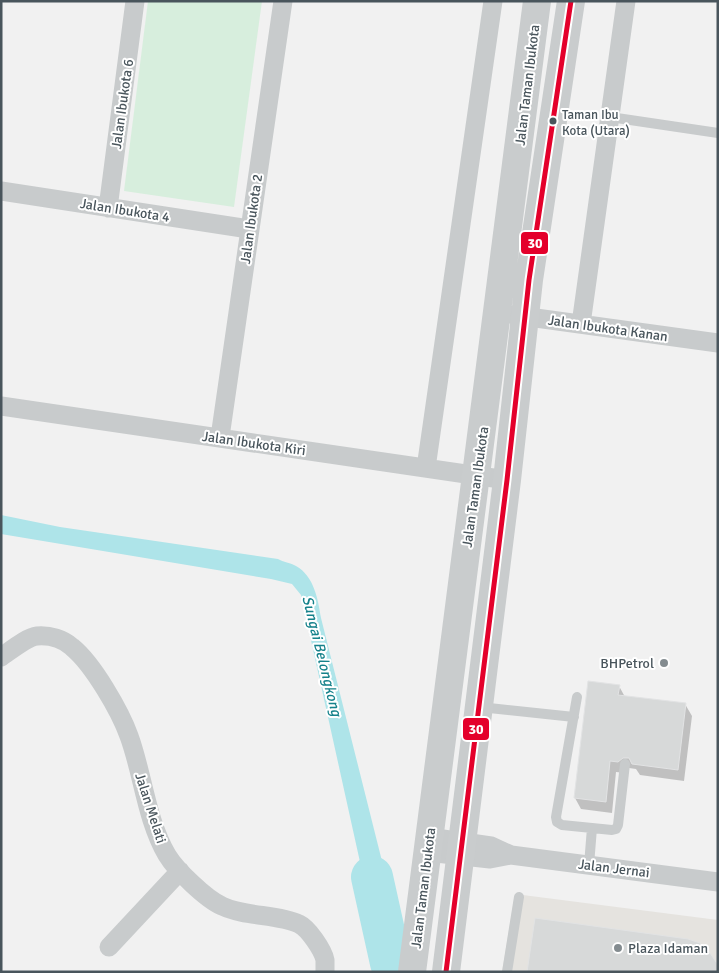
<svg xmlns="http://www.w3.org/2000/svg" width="719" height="973" viewBox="0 0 719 973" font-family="Signika,sans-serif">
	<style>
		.commercial { fill: #e5e3df }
		.green { fill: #d7eedd }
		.water { fill: #aee4e9 }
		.shadow { fill: #0003 }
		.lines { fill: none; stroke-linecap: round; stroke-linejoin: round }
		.river { stroke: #aee4e9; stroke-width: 42 }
		.building { fill: #d7d9d9; stroke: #e2e3e4 }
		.service { stroke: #c8cbcc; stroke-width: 10 }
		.minor { stroke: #c8cbcc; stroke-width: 19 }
		.secondary { stroke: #c9cccd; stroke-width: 28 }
		.bus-1-casing { stroke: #fff; stroke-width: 9 }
		.bus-1 { stroke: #e4002b; stroke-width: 5 }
		.bus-dot { fill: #49555c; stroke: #fff; stroke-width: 2 }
		.poi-dot { fill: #848c90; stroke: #fff; stroke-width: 2 }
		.labels { text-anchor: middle; stroke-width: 4; stroke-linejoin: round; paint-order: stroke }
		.bus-label { font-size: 13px; fill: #49555c; stroke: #fff; text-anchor: start }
		.street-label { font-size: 14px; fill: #49555c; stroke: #fff }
		.poi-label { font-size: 14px; fill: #49555c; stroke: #fff; text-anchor: end }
		.water-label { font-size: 15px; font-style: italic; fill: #16828b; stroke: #fff }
		.line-badge { stroke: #fff; stroke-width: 2 }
		.badge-label { font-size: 14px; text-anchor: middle; font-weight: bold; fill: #fff }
	</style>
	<rect width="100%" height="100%" fill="#f1f1f1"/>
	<!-- commercial -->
	<path class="commercial" d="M515,894l203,26v52h-216z"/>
	<!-- green -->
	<path class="green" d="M148,1h114l-28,206 -110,-16z"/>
	<!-- water -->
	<path class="water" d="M1,515l59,12 218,32c5,3 13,4 18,7 18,10 22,33 25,52l70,279 -10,60 -80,-362 -9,-11 -21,-5 -270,-45z"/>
	<!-- shadow -->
	<path class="shadow" d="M619,686l6,11 60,7 7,12 -8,65 -44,-6 -4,-6 -7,-1 -4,5 -9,-1 -4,41 -31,-4 -6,-11z"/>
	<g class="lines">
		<!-- river -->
		<path class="river" d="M372,877l19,86 6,9"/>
	</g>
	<!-- building -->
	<path class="building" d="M588,681l32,4 -2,10 68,8 -8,67 -46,-6 -3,-6h-6l-5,4 -8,-1 -4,41 -32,-4z
		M535,918l153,21 12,4 10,10 8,12v7h-191z"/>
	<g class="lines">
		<!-- service -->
		<path class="service" d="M610,117l108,16
			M577,697l-21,120 1,5 5,3 50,5 4,-1 2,-4 7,-61
			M480,707l94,10
			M589,865l3,-37
			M507,972l12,-75"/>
		<!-- minor -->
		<path class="minor" d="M1,191l248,38
			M108,208l27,-207
			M514,315l204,28
			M581,324l45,-323
			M1,406l506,74
			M220,437l63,-436
			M426,468l67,-467
			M1,657c9,-6 26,-20 36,-21 13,-1 26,3 35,11 21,17 48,64 57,89 14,38 17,83 38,119 9,15 39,44 55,51 23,11 56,8 77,18 9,4 24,26 26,36 0,4 0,8 0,12
			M429,837l62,9 20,9 207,27
			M427,852l63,7 21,-4
			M109,947l71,-76"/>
		<!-- secondary -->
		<path class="secondary" d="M412,972l125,-971
			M446,972l61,-492 22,-200 42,-279"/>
		<defs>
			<path id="bus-1" d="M446,972l61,-492 22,-200 42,-279"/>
		</defs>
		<!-- bus-1 casing -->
		<use href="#bus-1" class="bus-1-casing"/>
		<!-- bus-1 -->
		<use href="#bus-1" class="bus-1"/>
	</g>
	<!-- markers -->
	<circle class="bus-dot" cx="553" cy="121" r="4.5"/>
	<g class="poi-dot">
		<circle cx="664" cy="663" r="5"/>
		<circle cx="618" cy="948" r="5"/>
	</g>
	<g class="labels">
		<!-- bus labels -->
		<g class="bus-label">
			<text x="562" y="119">Taman Ibu<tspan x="562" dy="16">Kota (Utara)</tspan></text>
		</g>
		<!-- street labels -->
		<g class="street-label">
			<text transform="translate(527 85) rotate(-83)" y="5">Jalan Taman Ibukota</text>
			<text transform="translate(122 104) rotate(-82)" y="5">Jalan Ibukota 6</text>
			<text transform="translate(125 210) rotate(9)" y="5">Jalan Ibukota 4</text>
			<text transform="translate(251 219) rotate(-82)" y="5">Jalan Ibukota 2</text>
			<text transform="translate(608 328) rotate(8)" y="5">Jalan Ibukota Kanan</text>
			<text transform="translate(254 443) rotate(8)" y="5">Jalan Ibukota Kiri</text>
			<text transform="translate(475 487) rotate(-82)" y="5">Jalan Taman Ibukota</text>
			<text transform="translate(151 808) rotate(72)" y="5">Jalan Melati</text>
			<text transform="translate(614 868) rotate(7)" y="5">Jalan Jernai</text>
			<text transform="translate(423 888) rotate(-83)" y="5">Jalan Taman Ibukota</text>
		</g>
		<!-- poi labels -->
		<g class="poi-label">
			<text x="654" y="668">BHPetrol</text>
			<text x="628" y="953" text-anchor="start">Plaza Idaman</text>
		</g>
		<!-- water labels -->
		<g class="water-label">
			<text transform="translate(322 656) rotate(76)" y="5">Sungai Belongkong</text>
		</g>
	</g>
	<g class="line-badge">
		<rect x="520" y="231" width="29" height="24" rx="5" fill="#e4002b"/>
		<rect x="462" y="717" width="28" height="24" rx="5" fill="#e4002b"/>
	</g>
	<g class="badge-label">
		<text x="535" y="248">30</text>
		<text x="476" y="734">30</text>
	</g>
	<!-- border -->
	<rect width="719" height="973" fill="none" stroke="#49555c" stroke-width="5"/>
</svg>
